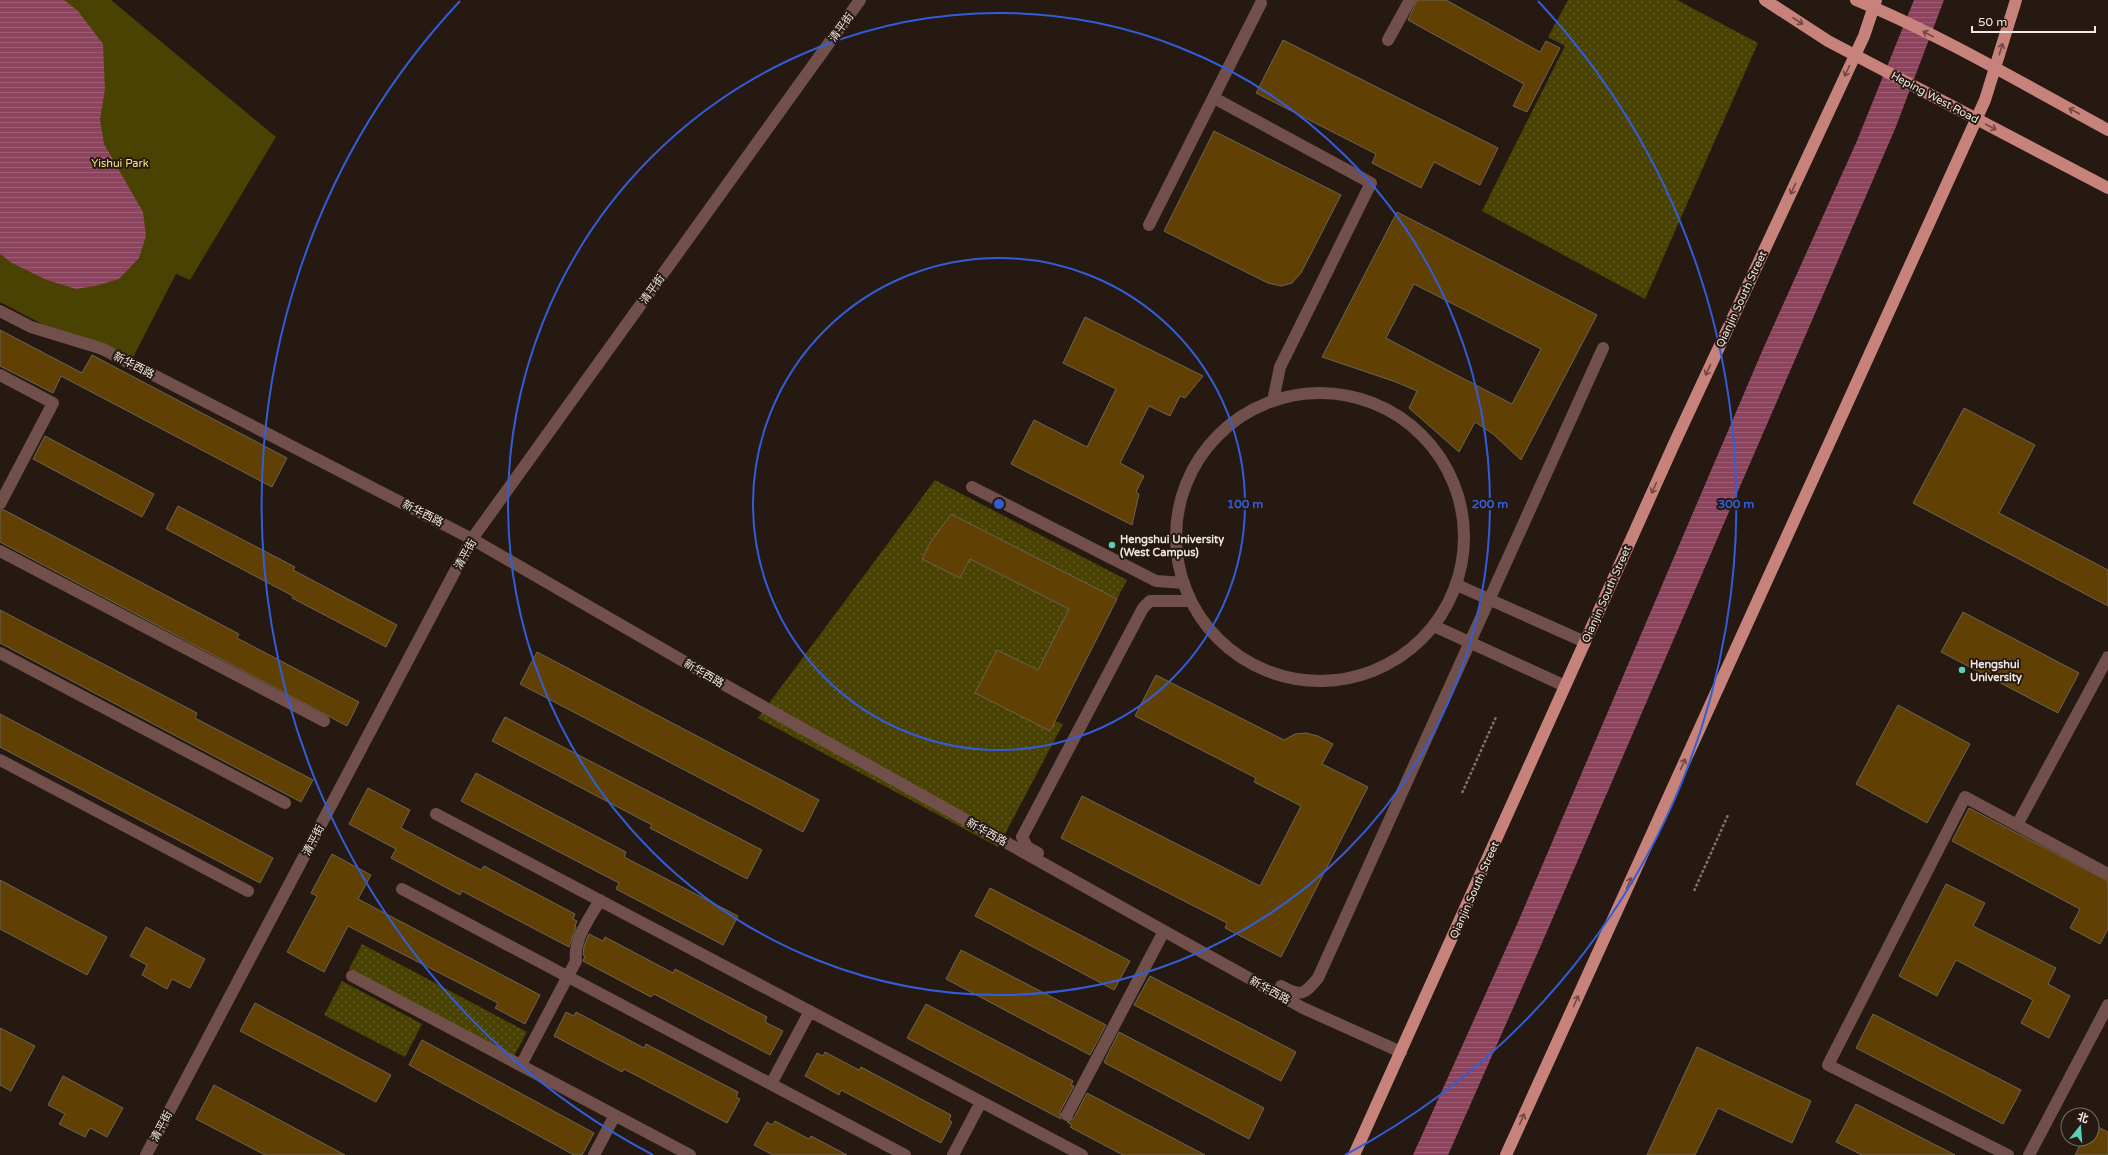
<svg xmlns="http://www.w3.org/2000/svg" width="2108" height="1155" viewBox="0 0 2108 1155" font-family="'Varela Round','Noto Sans SC',sans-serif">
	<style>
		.grass { fill: url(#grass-dots) }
		.park { fill: #494203 }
		.water { fill: url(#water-rules) }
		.building { fill: #604103; stroke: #6d6456; fill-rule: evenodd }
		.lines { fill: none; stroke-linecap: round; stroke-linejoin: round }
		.path { stroke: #7d726c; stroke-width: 2.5; stroke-dasharray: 3 2; stroke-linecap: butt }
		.minor { stroke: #71504c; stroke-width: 12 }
		.major { stroke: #c8827c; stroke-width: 12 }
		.oneway { stroke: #6e4841 }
		.ring { fill: none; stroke: #325dd9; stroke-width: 2 }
		.poi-dot { fill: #5dceb9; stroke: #251911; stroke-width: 1.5 }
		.labels { text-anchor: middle; stroke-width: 4; stroke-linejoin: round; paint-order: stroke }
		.street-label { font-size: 11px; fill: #f1e8e3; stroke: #251911 }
		.park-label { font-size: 11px; fill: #f5e778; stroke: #251911 }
		.poi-label { font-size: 11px; font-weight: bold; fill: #f1e8e3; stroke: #251911; text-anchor: start }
		.centre { fill: #325dd9; stroke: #251911; stroke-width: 2 }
		.ring-label { font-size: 12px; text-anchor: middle; font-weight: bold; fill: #325dd9; stroke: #251911; stroke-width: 4; stroke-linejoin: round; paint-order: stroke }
	</style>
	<defs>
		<pattern id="grass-dots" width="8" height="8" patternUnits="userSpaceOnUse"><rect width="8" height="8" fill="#494203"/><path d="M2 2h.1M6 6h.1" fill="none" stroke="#645d28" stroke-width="1.8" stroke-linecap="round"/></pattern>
		<pattern id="water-rules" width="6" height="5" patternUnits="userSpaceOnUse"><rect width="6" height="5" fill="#8c435d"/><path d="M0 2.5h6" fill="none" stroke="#9d5e74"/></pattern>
	</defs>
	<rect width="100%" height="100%" fill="#251911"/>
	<!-- grass -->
	<path class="grass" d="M1568,0h109l81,43 -113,256 -163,-88 83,-165 -17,-9z
		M935,480l192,100 -10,19 -166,-85 -21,29 -8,15 38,20 8,-14v-6l101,51 -31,61 -41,-20 -21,43 87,31 -65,123 -240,-129z
		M362,944l165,88 -13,24 -165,-87z
		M342,981l80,43 -17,33 -81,-42z"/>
	<!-- park -->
	<path class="park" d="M0,0h111l165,137 -86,143 -14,-6 -49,95 -127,-67z"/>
	<!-- water -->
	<path class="water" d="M0,0h64l14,11 25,33 2,45 -5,30 4,25 39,68 3,24 -7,22 -20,21 -24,7 -19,3 -29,-9 -35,-17 -12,-9z
		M1914,0h30l-49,129 -350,807 -97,219h-35l105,-233 245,-573 93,-206z"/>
	<!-- building -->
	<path class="building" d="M1417,0h29l94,52 6,-11 14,7 -33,64 -14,-6 11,-22 -116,-64z
		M1283,40l215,108 -18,37 -46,-23 -13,26 -49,-25 4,-9 -120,-61z
		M1214,131l127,64 -40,78 -9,10 -11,3 -13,-3 -104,-52z
		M1397,212l200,103 -76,145 -28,-26 -18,-12 -16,30 -50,-44 8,-17 -21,-9 -74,-25zM1414,284l127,65 -29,55 -126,-66z
		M1085,317l118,59 -18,22 -5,-2 -10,20 -21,-10 -29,57 24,13 -8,16 3,2 -7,31 -121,-61 23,-44 53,27 29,-58 -53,-26z
		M0,330l82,43 10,-18 195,103 -15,29 -211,-111 -8,17 -53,-27z
		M1964,408l71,37 -36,68 109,57v36l-195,-103z
		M45,436l109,58 -12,23 -109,-58z
		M178,506l117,61 -2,3 104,55 -11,22 -94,-49 1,-2 -127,-67z
		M4,510l235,124 -2,4 122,64 -12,24 -347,-184v-31z
		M951,514l166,85 -67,132 -75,-38 22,-43 41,20 31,-61 -99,-50 -10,19 -38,-19 8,-16z
		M0,610l197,103 -2,5 118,62 -12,22 -301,-159z
		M1963,612l116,61 -21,40 -117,-61z
		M537,652l282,148 -16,32 -283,-148z
		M1156,675l128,65 11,-6 11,-1 12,3 15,8 -11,20 46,23 -87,170 -56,-29 2,-5 -166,-85 21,-42 178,90 41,-80 -47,-24 2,-4 -121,-62z
		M1898,705l72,39 -43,79 -71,-39z
		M0,714l273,144 -13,25 -260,-136z
		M505,717l257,133 -15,29 -97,-51 2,-3 -160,-84z
		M476,773l150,79 -2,5 114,59 -15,29 -107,-56 3,-6 -158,-82z
		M368,788l42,22 -9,18 80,42 3,-4 91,48 -2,5 4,2 -2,5 1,1 -7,20 -107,-56 -2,4 -69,-37 5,-9 -47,-25z
		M1969,808l139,73v48l-8,15 -30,-16 10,-19 -128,-68z
		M332,854l39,21 -13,24 182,96 -15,29 -30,-16 3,-5 -150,-77 -24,46 -37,-20 30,-56 -6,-3z
		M0,880l107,57 -20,38 -87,-46z
		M1946,884l39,19 -12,23 83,42 -8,16 22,12 -21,42 -28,-15 12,-23 -77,-40 -19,36 -38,-20z
		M990,888l140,73 -16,29 -139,-74z
		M146,927l59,32 -15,29 -18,-9 -5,10 -25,-14 5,-10 -17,-9z
		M589,934l14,7 2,-4 68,36 2,-4 92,48 -2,5 18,9 -13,24 -116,-61 -3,3 -68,-36 2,-5 -2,-1 1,-9z
		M961,950l145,75 -16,30 -144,-76z
		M1150,976l146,76 -15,29 -147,-76z
		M255,1003l136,72 -15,27 -136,-71z
		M926,1004l147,77 -2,4 3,1 -14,26 1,7 -154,-81z
		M566,1012l8,4 2,-4 68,36 2,-4 92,48 -2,5 4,2 -13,24 -103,-54 -2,3 -68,-36z
		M1873,1014l148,76 -18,34 -147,-76z
		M0,1028l35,18 -24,45 -11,-6z
		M1119,1032l145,76 -15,31 -144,-76 -1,-1z
		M422,1040l172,93 -12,22h-8l-165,-90z
		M1697,1047l114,54 -19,42 -74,-35 -23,47h-48z
		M825,1052l34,18 2,-3 90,48 -2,5 3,2 -11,21 -100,-53 -2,5 -34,-19 12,-23 6,3z
		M63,1076l60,32 -16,29 -17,-9 -5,9 -26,-13 6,-10 -17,-9z
		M214,1085l131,70h-80l-69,-36z
		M1087,1093l118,62h-82l-53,-28 2,-2 -5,-3 7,-4z
		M1856,1104l99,51h-93l-26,-13z
		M775,1121l34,18 2,-3 36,19h-74l-19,-10 13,-23 5,3z
		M2092,1124l16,8v23h-33l8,-16h9z"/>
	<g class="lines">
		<!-- path -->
		<path class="path" d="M1462,793l34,-76
			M1694,891l34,-76"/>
		<!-- minor -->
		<path class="minor" d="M1388,40l22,-40
			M1214,98l157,85 -91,184 -7,34
			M1149,225l112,-222
			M0,311l31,16 72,22 369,190 244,141 448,251 139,77 98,44
			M0,375l53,28 -53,101
			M1176 537a144 144 0 1 1 288 0a144 144 0 1 1-288 0Z
			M972,487l184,94 28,2
			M0,551l324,170
			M1457,585l128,57
			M1434,626l131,60
			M0,653l285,150
			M0,760l248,131
			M436,814l646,341
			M2017,825l91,-168
			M1038,853l-11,-6 -5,-10 121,-229 7,-7h41
			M402,889l503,266
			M352,976l338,179
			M1281,986c19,11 23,9 37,-8l285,-630
			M521,1065l55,-104c-3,-22 14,-43 24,-61
			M771,1084l39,-73
			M1067,1115l97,-184
			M146,1155l326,-616 388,-539
			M594,1155l21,-40
			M953,1155l28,-53
			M2008,1155l-180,-90 137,-268 143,77
			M2029,1155l79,-150"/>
		<!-- major -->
		<path class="major" d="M1765,0l63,41 280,147
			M1856,0c87,36 169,85 252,130
			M1354,1155l320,-711 190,-408 12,-36
			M1506,1155l479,-1055 31,-100"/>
	</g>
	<!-- one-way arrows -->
	<defs><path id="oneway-shaft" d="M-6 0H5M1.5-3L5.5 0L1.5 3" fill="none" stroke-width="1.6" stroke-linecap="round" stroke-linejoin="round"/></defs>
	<g class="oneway">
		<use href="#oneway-shaft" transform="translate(1798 21) rotate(33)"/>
		<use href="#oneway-shaft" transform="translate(1928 34) rotate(-153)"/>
		<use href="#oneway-shaft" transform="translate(2001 49) rotate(-73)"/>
		<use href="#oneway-shaft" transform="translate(1847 71) rotate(115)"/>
		<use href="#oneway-shaft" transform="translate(2074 111) rotate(-152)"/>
		<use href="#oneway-shaft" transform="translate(1991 127) rotate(28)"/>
		<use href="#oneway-shaft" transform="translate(1793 189) rotate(115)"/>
		<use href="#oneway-shaft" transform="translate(1708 370) rotate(115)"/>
		<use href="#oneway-shaft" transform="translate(1654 488) rotate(114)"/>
		<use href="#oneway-shaft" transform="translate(1683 764) rotate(-66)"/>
		<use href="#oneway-shaft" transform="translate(1629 883) rotate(-66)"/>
		<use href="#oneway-shaft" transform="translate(1576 1001) rotate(-66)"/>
		<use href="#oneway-shaft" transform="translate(1522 1119) rotate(-66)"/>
	</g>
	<!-- distance rings -->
	<g class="ring">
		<circle cx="999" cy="504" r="246"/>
		<circle cx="999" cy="504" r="491"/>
		<path d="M653 1155A737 737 0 0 1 460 1M1538 1A737 737 0 0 1 1345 1155"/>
	</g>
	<!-- markers -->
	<g class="poi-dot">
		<circle cx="1112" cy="545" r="4"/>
		<circle cx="1962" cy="670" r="4"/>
	</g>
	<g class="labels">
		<!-- street labels -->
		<g class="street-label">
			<text transform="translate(841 27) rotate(-54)" y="4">清平街</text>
			<text transform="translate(1935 97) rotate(28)" y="4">Heping West Road</text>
			<text transform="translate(652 289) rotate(-54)" y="4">清平街</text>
			<text transform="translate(1741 299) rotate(-65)" y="4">Qianjin South Street</text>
			<text transform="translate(134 365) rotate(27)" y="4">新华西路</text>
			<text transform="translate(423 513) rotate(27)" y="4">新华西路</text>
			<text transform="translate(465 554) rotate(-61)" y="4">清平街</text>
			<text transform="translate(1606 594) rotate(-66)" y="4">Qianjin South Street</text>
			<text transform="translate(704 673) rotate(30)" y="4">新华西路</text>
			<text transform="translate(987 832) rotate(29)" y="4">新华西路</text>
			<text transform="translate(313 840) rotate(-62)" y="4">清平街</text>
			<text transform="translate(1474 890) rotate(-66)" y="4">Qianjin South Street</text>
			<text transform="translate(1270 990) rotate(29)" y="4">新华西路</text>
			<text transform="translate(161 1126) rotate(-62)" y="4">清平街</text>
		</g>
		<!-- park labels -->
		<g class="park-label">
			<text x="120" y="167">Yishui Park</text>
		</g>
		<!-- poi labels -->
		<g class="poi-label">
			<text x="1120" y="543">Hengshui University<tspan x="1120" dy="13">(West Campus)</tspan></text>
			<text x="1970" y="668">Hengshui<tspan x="1970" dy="13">University</tspan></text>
		</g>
	</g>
	<circle cx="999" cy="504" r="6" class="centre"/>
	<g class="ring-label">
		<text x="1245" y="508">100 m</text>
		<text x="1490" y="508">200 m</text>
		<text x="1736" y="508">300 m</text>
	</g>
	<!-- north arrow -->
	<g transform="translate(2080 1127) rotate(17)"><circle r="19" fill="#251911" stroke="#776c65"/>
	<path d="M0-3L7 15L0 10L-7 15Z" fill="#5dceb9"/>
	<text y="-6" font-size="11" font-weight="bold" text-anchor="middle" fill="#f1e8e3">北</text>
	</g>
	<!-- scale -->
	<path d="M1972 26v6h123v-6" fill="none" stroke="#f1e8e3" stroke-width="2"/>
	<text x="1978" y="26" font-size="12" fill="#f1e8e3" stroke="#251911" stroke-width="3" paint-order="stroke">50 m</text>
</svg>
